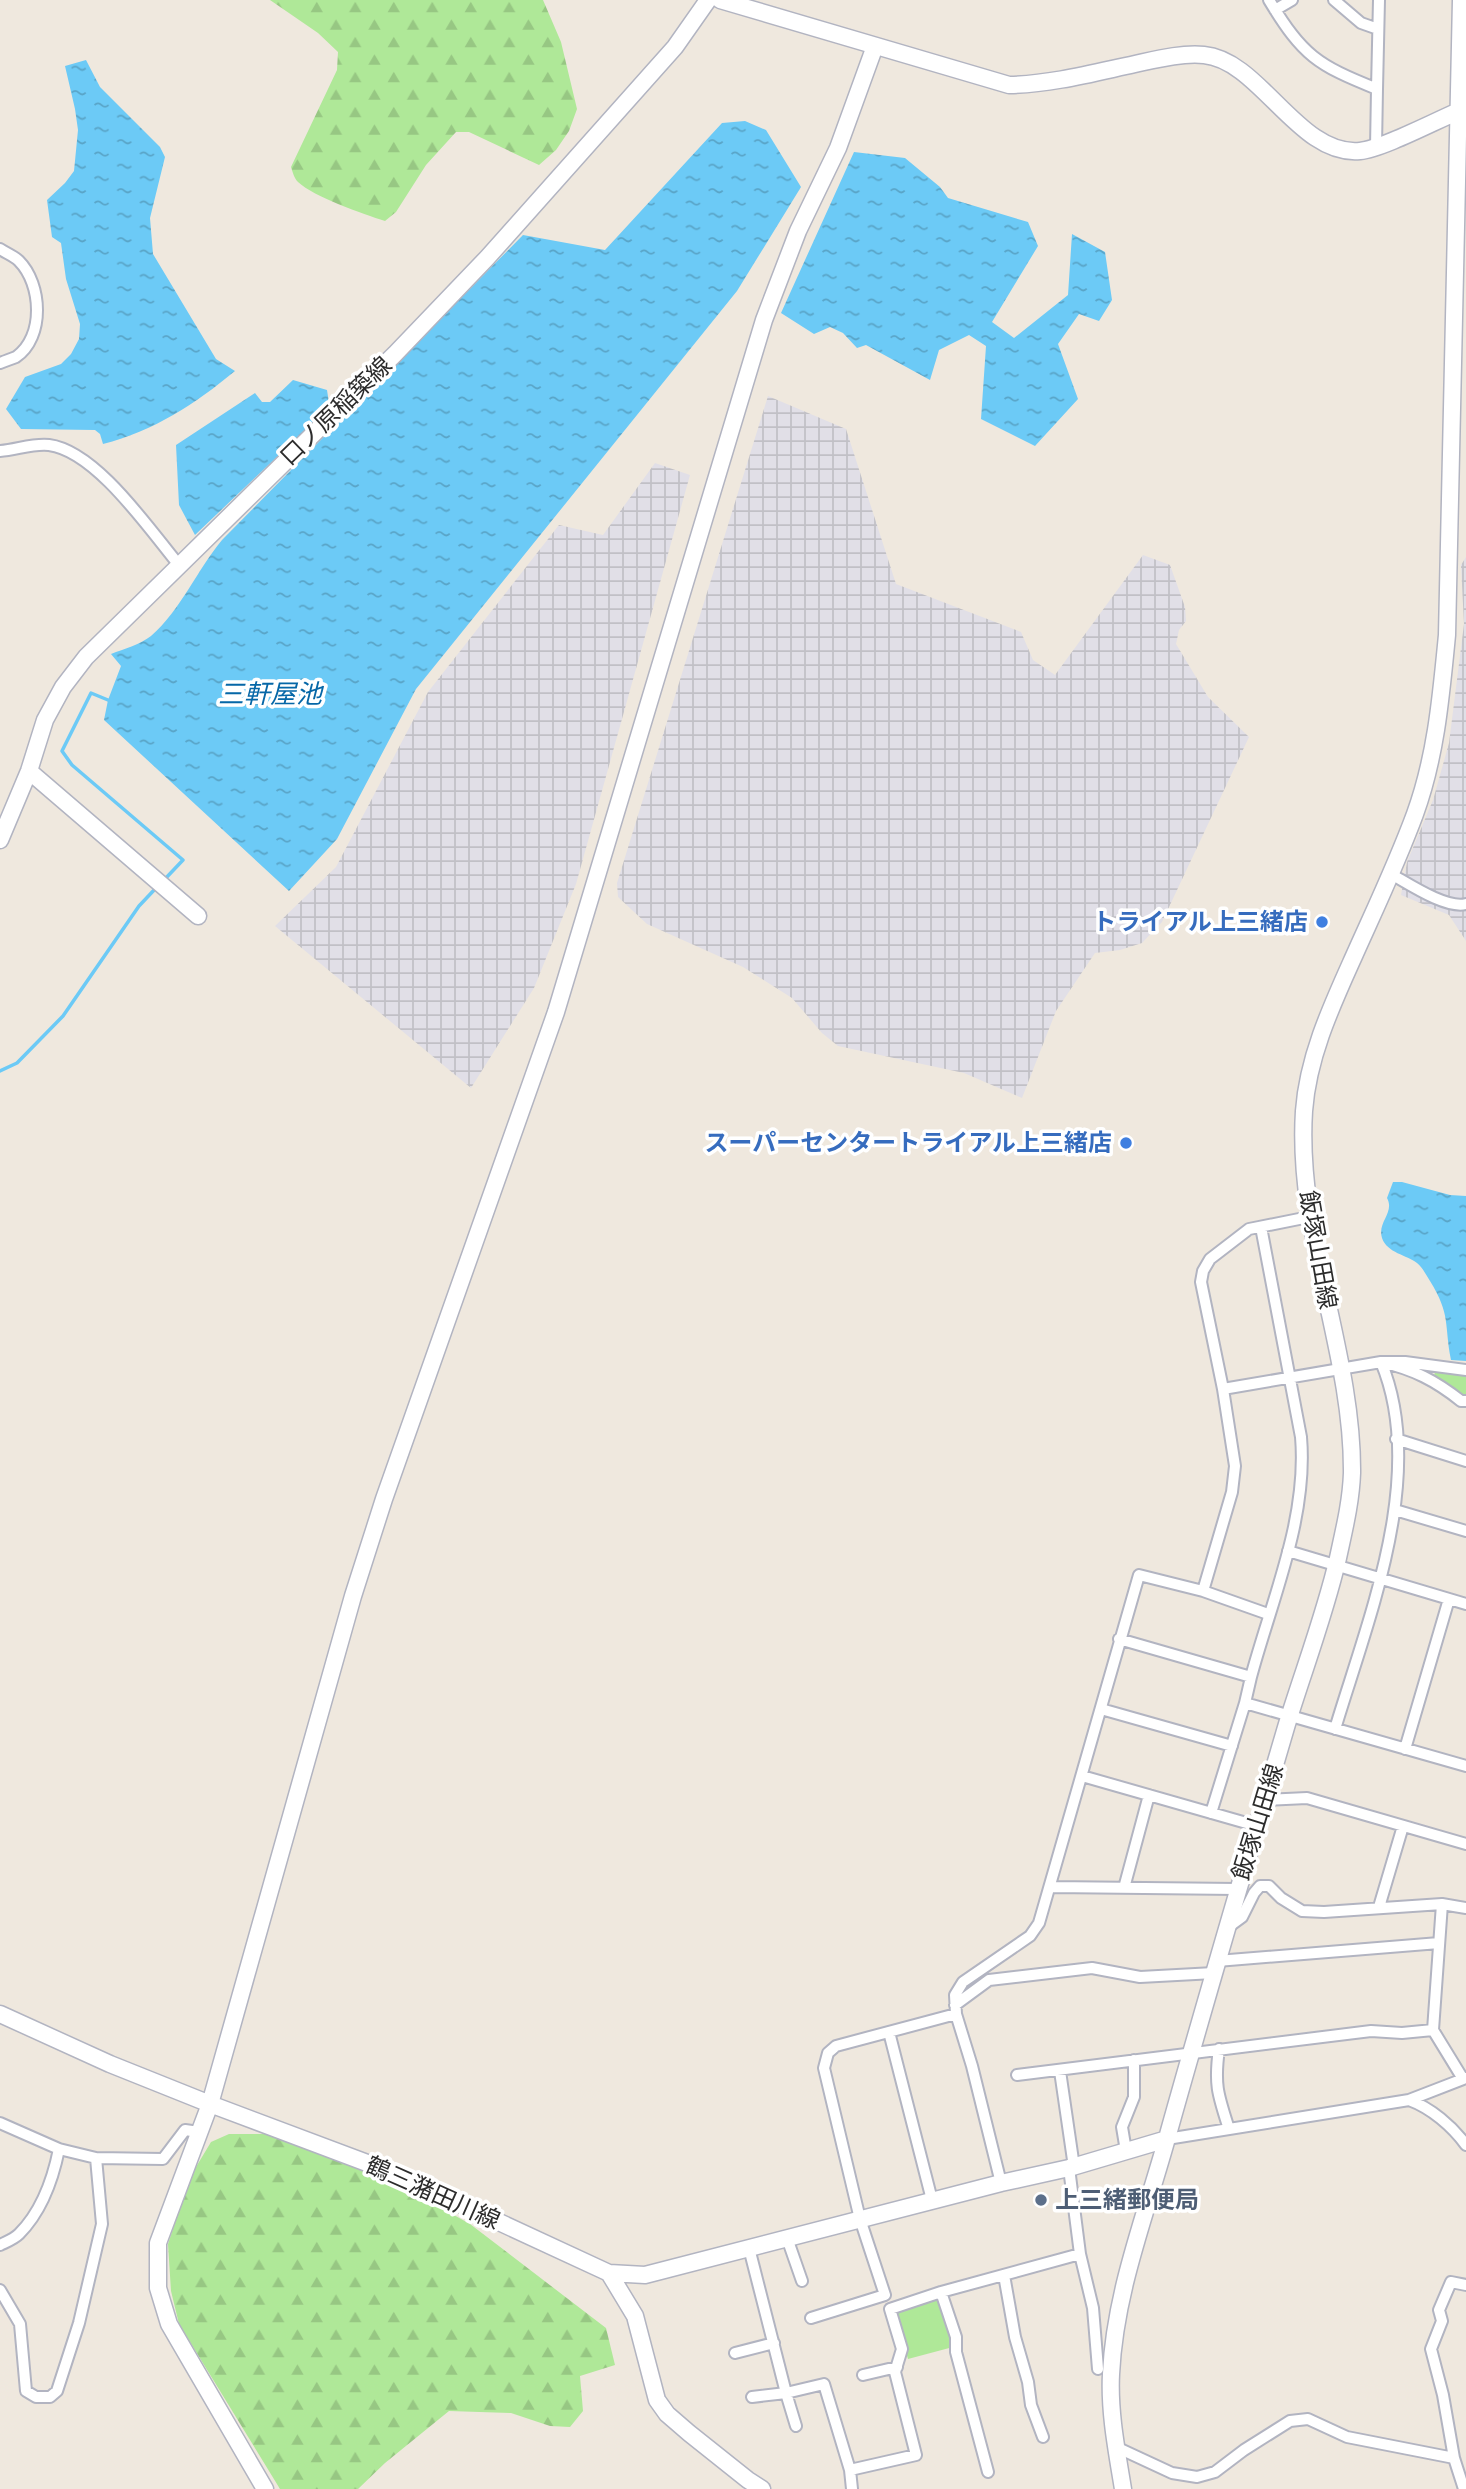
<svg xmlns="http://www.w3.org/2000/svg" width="1466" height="2489" viewBox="0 0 1466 2489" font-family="'Golos Text','Noto Sans JP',sans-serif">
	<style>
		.industrial { fill: url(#industrial-grid) }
		.grass { fill: #afe898 }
		.forest { fill: url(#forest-firs) }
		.water { fill: url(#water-ripples) }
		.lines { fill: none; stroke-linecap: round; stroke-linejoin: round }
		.stream { stroke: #6ccaf6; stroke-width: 3.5 }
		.street-casing { stroke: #b2b4c1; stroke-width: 14 }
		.secondary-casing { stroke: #b2b4c1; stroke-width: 19 }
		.street { stroke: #fff; stroke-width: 10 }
		.secondary { stroke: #fff; stroke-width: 16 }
		.shop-dot { fill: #3f7fe0; stroke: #fff; stroke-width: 2.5 }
		.service-dot { fill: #5c6f8a; stroke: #fff; stroke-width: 2.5 }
		.labels { text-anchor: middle; stroke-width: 7; stroke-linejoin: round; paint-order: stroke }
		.street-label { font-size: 24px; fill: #2c2c2c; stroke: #fff }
		.shop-label { font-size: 24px; font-weight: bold; fill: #366cbe; stroke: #fff; text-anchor: end }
		.service-label { font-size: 24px; font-weight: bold; fill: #4e5e75; stroke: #fff; text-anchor: start }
		.water-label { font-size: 26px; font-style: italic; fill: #0667a7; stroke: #fff }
	</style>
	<defs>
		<pattern id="industrial-grid" width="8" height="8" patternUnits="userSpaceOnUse" patternTransform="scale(1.75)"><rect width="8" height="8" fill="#e1dfe7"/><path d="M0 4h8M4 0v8" fill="none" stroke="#c1c0c6"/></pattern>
		<pattern id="forest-firs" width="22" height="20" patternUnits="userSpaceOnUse" patternTransform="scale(1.75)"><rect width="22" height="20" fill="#afe898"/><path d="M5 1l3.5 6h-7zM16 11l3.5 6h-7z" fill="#97c783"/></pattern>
		<pattern id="water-ripples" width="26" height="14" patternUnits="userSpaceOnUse" patternTransform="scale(1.75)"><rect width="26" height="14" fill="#6ccaf6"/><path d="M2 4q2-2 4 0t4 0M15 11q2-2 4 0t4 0" fill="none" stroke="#59a4c7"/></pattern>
	</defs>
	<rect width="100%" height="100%" fill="#efe8de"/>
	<!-- industrial -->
	<path class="industrial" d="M768,396l78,33 50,155 125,48 12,28 22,15 88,-120 27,10 15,42 1,14 -7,9 -3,14 32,53 41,40 -87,185 -20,21 -22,7 -25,3 -39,58 -34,87 -58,-25 -126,-27 -16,-13 -30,-35 -49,-31 -96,-43 -29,-27 -1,-14z
		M655,463l35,12 -114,409 -42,104 -63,100 -196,-162 61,-59 92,-175 131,-167 44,10z
		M1466,557v384l-17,-26 -48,-20 6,-33 26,-62 16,-57 15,-119 -3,-59z"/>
	<!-- grass -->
	<path class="grass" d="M1435,1371l31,3v24l-25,-19 -7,-2z
		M939,2297l14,50 -45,12 -14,-48z"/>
	<!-- forest -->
	<path class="forest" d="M270,0h273l18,42 16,67 -8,22 -13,19 -17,15 -70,-33h-13l-30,33 -30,47 -11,9c-22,-7 -71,-24 -87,-39 -4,-4 -5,-9 -7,-15l46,-97 1,-18 -20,-19z
		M229,2134h41l48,18 102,44 50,28 136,104 9,37 -35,11 3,35 -13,16 -20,-1 -39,-13 -62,-2 -64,52 -27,26h-78l-101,-165 -8,-33 -3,-47 22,-67 21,-35z"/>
	<!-- water -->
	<path class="water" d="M86,60l14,27 60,60 5,10 -15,61 3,36 63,105 19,12c-40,33 -81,60 -132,73l-3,-10 -5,-4 -74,-1 -15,-20 19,-32 36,-13 10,-10 8,-15 1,-15 -14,-45 -5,-36 -9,-6 -5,-37 18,-17 9,-12 4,-41 -3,-21 -10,-43z
		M745,121l21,9 35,57 -64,104 -321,398 -79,150 -48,52 -185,-171 4,-20 13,-34 -10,-12c13,-5 30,-10 40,-18 30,-26 46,-66 71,-96l301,-305 82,15 117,-127z
		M854,152l51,6 35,29 8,11 80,24 10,24 -46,76 22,16 54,-43 4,-61 33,18 7,48 -13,21 -20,-7 -21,30 20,55 -43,47 -54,-27 5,-73 -17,-11 -30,15 -9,30 -64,-35 -9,3 -14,-15 -13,-6 -16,7 -33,-21z
		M293,380l34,10 2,13 -4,8 -130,124 -16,-30 -3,-60 79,-52 7,9h8z
		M1393,1182h9l48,13 16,1v165l-15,-1c-7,-36 0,-45 -21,-79 -4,-6 -7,-13 -13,-18 -10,-8 -30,-10 -35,-25 -5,-16 13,-25 5,-40z"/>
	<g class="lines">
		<!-- stream -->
		<path class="stream" d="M108,700l-17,-7 -29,58 10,14 111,95 -19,20
			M0,1071l17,-8 46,-47 76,-110 17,-18"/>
		<defs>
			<path id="street" d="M1269,0c34,56 48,65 108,89l2,-89
				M1334,0l27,23 17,6
				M1275,10l17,-10
				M1376,147l1,-58
				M0,249c6,4 14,7 19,12 23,23 26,76 -3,96 -5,2 -11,4 -16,6
				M0,451c16,-1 33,-8 49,-6 47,6 100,84 130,120
				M1391,874c18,10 55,35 75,30
				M1223,1389l158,-27c32,7 55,19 80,39h5
				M1396,1439l70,22
				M1395,1510l71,21
				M1288,1551l178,53
				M1203,1591l65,23
				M1119,1639l132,38 -6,26 221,63
				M1251,1677c21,-78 57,-159 50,-240l-40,-210
				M1101,1709l131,37
				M1335,1729c33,-110 93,-255 46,-367h24l61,8
				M1405,1749l44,-150
				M1082,1776l175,50
				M1265,1800l42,-2 159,46
				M1211,1813l34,-110
				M1051,1887l186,2
				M1124,1888l25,-93
				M1442,1904l-9,126 30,49
				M1379,1907l24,-81
				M1227,1928l15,-11 12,-24 6,-7h9l12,12 21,13 22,1 118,-8 24,4
				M1217,1961l222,-18
				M955,2005l34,-25 103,-12 48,9 74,-4
				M889,2032l43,168
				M1219,2049c-5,36 -1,46 10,80
				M1060,2071l14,96
				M1017,2075l354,-44 31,2 31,-3
				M1409,2100c22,8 43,26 57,45
				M0,2123l59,26 37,9 67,1 22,-29 14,2
				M1167,2139l242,-39 57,-22
				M1126,2151l-4,-24 12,-30v-37
				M1001,2183l-29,-117 -16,-52 -1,-19 8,-13 67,-46 9,-13 100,-348 64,16 29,-99 3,-26 -12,-77 -22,-107 2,-11 7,-12 39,-30 60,-12
				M787,2238l15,43
				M0,2245c6,-3 14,-6 19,-11 23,-23 34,-55 40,-85
				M749,2248l37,145 38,-9 26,86
				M1080,2254l13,54 5,61
				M1004,2275l11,62 13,45 3,23 12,32
				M0,2290l20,34 6,67 10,6h14l7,-6 22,-68 23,-99 -6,-66
				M941,2292l15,45v15l32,120
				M811,2318l74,-23 -25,-76 -36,-151 4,-15 8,-7 120,-32
				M735,2353l39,-10
				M863,2375l34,-8
				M752,2397l34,-4 10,33
				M1116,2447l56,26 25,4 18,-5 29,-22 46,-29 18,-2 39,18 107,21
				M852,2489l-2,-19 66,-15 -21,-83 7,-23 -12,-40 51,-17 139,-38 -11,-86
				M1464,2489l-10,-31 -11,-63 -12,-46 11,-28 -3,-11 12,-28 15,3"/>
			<path id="secondary" d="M720,0l289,85c43,-1 84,-12 126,-21 23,-5 46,-11 69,-9 56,5 95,102 156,96 22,-2 75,-30 99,-40
				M29,771l169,145
				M0,840l29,-69 16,-51 18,-33 23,-30 309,-303 92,-96 188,-211 33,-47
				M0,2014l110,50 100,40 181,68 218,101 26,43 22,84 10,14 22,19 59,47 14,9
				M609,2273l36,2 356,-92 68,-15 98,-29
				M265,2489l-96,-165 -11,-36v-45l52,-139 143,-508 31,-97 172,-487 208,-692 34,-89 40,-83 37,-102
				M1123,2489c-6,-37 -14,-77 -12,-115 4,-84 36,-162 58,-243 38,-136 78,-271 118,-407 17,-55 38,-110 51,-166 6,-28 13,-56 14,-85 1,-121 -56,-238 -48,-362 4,-55 28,-106 50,-155 21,-47 43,-93 61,-142 21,-58 26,-117 32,-179l14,-635"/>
		</defs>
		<!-- street casing -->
		<use href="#street" class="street-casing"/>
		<!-- secondary casing -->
		<use href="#secondary" class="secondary-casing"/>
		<!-- street -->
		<use href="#street" class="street"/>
		<!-- secondary -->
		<use href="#secondary" class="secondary"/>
	</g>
	<!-- markers -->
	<g class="shop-dot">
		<circle cx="1322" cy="922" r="7"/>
		<circle cx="1126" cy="1143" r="7"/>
	</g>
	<circle class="service-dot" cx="1041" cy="2200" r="7"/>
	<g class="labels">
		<!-- street labels -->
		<g class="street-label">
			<text transform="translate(336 411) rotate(-44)" y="8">口ノ原稲築線</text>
			<text transform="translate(1318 1250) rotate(80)" y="8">飯塚山田線</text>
			<text transform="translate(1258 1822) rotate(-73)" y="8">飯塚山田線</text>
			<text transform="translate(433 2193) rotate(24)" y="8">鶴三潴田川線</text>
		</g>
		<!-- shop labels -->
		<g class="shop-label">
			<text x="1308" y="930">トライアル上三緒店</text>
			<text x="1112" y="1151">スーパーセンタートライアル上三緒店</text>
		</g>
		<!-- service labels -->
		<g class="service-label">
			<text x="1055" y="2208">上三緒郵便局</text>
		</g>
		<!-- water labels -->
		<g class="water-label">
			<text x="270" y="703">三軒屋池</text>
		</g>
	</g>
</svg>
